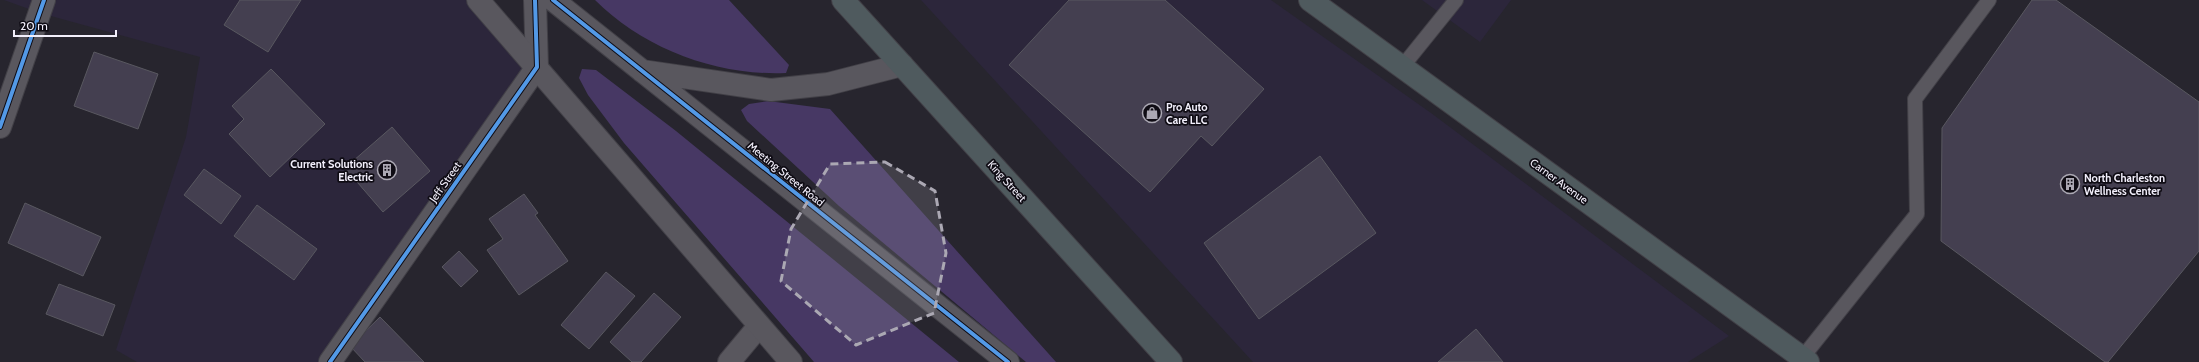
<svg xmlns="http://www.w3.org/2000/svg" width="2199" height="362" viewBox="0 0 2199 362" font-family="Cabin,sans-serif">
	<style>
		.built { fill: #2c263b }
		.green { fill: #473864 }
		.building { fill: #443f50; stroke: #595860 }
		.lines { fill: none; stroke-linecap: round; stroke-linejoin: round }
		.lane-casing { stroke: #424047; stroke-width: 16 }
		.street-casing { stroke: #424047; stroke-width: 24 }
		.secondary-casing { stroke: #424047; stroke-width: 24 }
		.primary-casing { stroke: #424047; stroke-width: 24 }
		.lane { stroke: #59575e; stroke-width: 14 }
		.street { stroke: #59575e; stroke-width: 22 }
		.secondary { stroke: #59575e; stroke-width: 22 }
		.primary { stroke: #4f5a5e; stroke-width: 22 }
		.cycleway-casing { stroke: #0f0c14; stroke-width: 6 }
		.cycleway { stroke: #5399e6; stroke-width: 4 }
		.marked { fill: #aba8b3; fill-opacity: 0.2; stroke: #aba8b3; stroke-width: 3; stroke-dasharray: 8 5; stroke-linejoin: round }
		.labels { text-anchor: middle; stroke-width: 3.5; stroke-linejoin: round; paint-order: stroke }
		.poi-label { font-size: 11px; font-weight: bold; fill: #f2effb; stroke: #0f0c14; text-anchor: start }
		.street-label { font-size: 11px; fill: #f2effb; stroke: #0f0c14 }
	</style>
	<rect width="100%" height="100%" fill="#27252e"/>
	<!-- built -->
	<path class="built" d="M4,0h474l59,67 -207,295h-193l-21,-12 70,-213 14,-80 -160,-44z
		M921,0h350l160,113 298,223 -41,26h-435z
		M1422,0h89l-31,42z"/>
	<!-- green -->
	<path class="green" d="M595,0h134l60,65 -3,8c-69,3 -142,-24 -191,-73z
		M582,69l14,1 80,61 283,231h-145l-190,-219 -36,-48 -9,-17z
		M768,101l62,8 226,253h-30l-187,-156 -92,-85 -6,-11 8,-6z"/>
	<!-- building -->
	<path class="building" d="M240,0h61l-33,52 -44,-27z
		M1069,0h96l99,89 -52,57 -11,-10 -51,56 -141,-127z
		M2032,0h24l143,102v149l-91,111h-3l-164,-121 1,-113z
		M94,52l64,22 -20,55 -64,-23z
		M271,69l54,55 -55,53 -41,-43 15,-15 -12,-13z
		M392,127l38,44 -47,41 -38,-44z
		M1320,156l56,77 -117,86 -55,-76z
		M204,169l37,27 -20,28 -37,-29z
		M524,194l14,19 -3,2 33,46 -49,34 -32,-45 16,-11 -14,-20z
		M25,203l76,34 -18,39 -75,-33z
		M257,205l60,44 -23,31 -60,-44z
		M459,251l19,20 -17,16 -19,-20z
		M606,272l29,24 -46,53 -28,-24z
		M59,284l56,21 -12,31 -57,-22z
		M654,293l27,24 -40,45h-9l-22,-20z
		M380,317l44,45h-59l-15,-16z
		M1476,329l27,33h-65z"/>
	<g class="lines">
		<defs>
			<path id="lane" d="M1402,67l54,-67
				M1802,358l115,-144 -2,-115 74,-99"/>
			<path id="street" d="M553,0l455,362
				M642,71l129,19 57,-6 74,-19
				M0,127l44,-127
				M330,362l207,-295 -2,-67
				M729,362l30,-36"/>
			<path id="secondary" d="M478,0l313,362"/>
			<path id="primary" d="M843,0l328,362
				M1310,0l498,362"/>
		</defs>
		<!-- lane casing -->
		<use href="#lane" class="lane-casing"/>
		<!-- street casing -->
		<use href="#street" class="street-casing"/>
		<!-- secondary casing -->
		<use href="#secondary" class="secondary-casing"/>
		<!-- primary casing -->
		<use href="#primary" class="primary-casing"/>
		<!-- lane -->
		<use href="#lane" class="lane"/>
		<!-- street -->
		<use href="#street" class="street"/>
		<!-- secondary -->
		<use href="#secondary" class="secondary"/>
		<!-- primary -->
		<use href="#primary" class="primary"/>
		<defs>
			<path id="cycleway" d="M553,0l455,362
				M0,127l44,-127
				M330,362l207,-295 -2,-67"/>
		</defs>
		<!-- cycleway casing -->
		<use href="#cycleway" class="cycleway-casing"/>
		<!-- cycleway -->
		<use href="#cycleway" class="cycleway"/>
	</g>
	<!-- marked area -->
	<path class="marked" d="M885,162l50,29 11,62 -12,60 -78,32 -75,-64 10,-52 39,-65z"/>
	<!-- icons -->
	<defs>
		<symbol id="shop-ring" viewBox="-11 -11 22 22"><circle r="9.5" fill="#0f0c14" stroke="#aba8b3" stroke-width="1.5"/><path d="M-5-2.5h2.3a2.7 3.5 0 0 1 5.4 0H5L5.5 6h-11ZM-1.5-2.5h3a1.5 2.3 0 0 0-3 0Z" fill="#aba8b3"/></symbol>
		<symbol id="building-ring" viewBox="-11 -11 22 22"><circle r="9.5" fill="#0f0c14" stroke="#aba8b3" stroke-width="1.5"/><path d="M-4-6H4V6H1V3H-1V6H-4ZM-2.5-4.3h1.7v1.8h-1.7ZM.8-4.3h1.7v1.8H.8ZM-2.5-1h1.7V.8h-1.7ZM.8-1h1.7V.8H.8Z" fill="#aba8b3"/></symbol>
	</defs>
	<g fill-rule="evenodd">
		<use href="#shop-ring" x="1141" y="102" width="22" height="22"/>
		<use href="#building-ring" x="376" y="159" width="22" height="22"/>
		<use href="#building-ring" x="2059" y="173" width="22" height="22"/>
	</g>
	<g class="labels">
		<!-- poi labels -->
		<g class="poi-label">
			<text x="1166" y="111">Pro Auto<tspan x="1166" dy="13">Care LLC</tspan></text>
			<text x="373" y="168" text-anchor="end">Current Solutions<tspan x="373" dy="13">Electric</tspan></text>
			<text x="2084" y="182">North Charleston<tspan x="2084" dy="13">Wellness Center</tspan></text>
		</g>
		<!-- street labels -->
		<g class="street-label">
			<text transform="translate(786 174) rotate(39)" y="4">Meeting Street Road</text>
			<text transform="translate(1007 181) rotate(48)" y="4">King Street</text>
			<text transform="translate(1559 181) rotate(36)" y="4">Carner Avenue</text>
			<text transform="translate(445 182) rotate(-55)" y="4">Jeff Street</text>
		</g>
	</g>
	<!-- scale -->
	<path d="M14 30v6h102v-6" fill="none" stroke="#f2effb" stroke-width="2"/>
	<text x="20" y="30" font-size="12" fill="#f2effb" stroke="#0f0c14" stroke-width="3" paint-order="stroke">20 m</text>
</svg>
